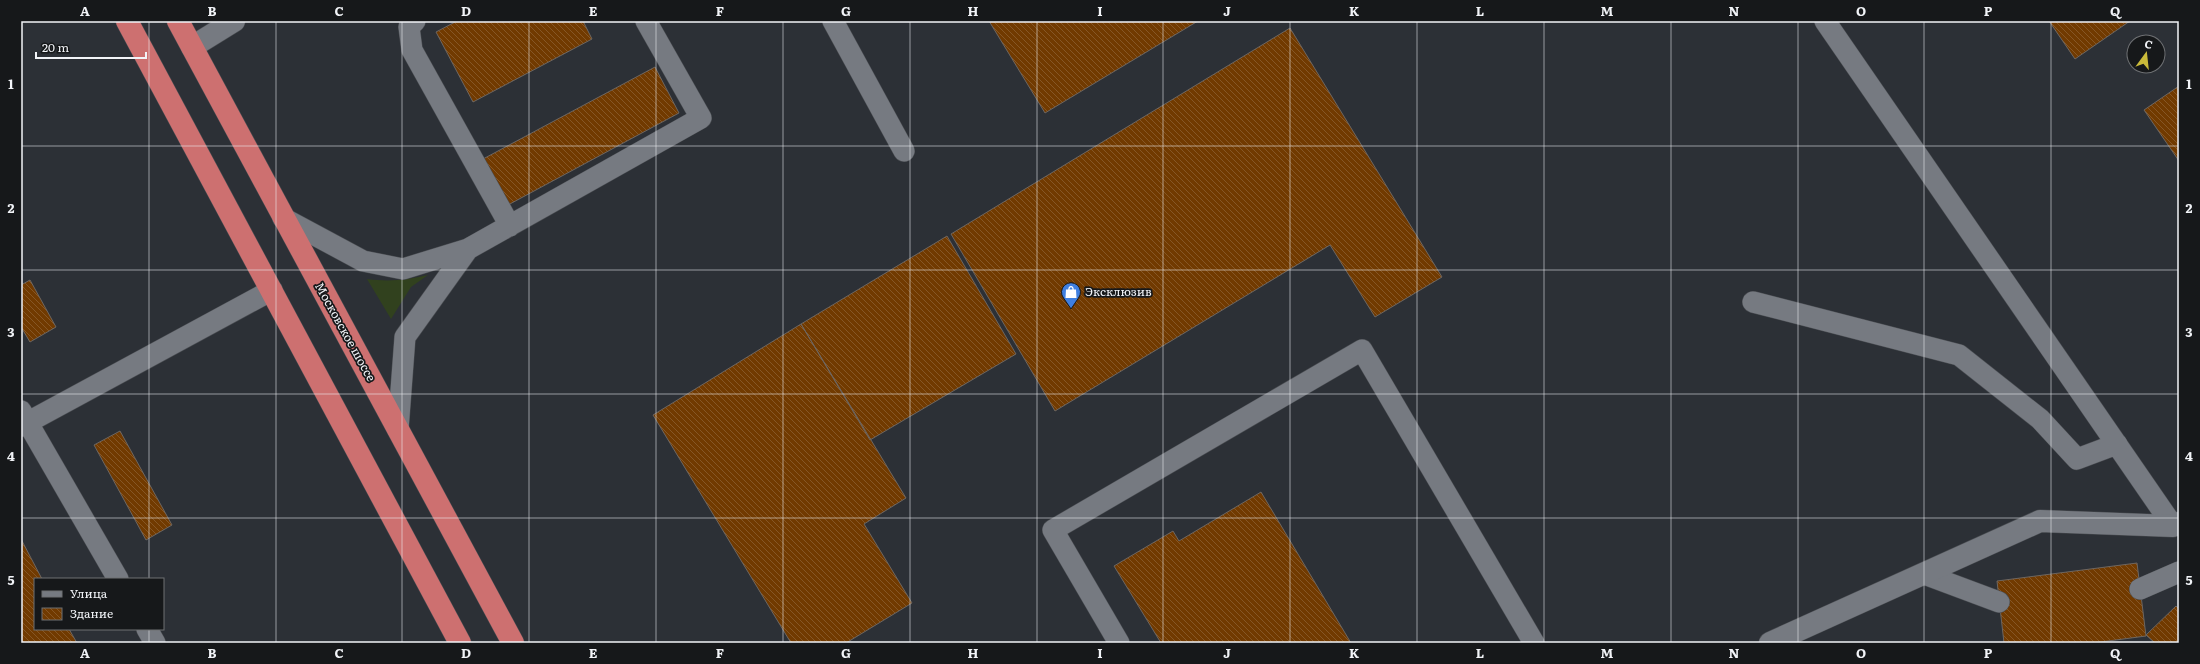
<svg xmlns="http://www.w3.org/2000/svg" width="2200" height="664" viewBox="0 0 2200 664" font-family="Literata,serif">
	<style>
		.grass { fill: #31411e }
		.building { fill: url(#building-back-hatch); stroke: #6d6661 }
		.lines { fill: none; stroke-linecap: round; stroke-linejoin: round }
		.service-casing { stroke: #4a4d52; stroke-width: 22 }
		.minor-casing { stroke: #4a4d52; stroke-width: 23 }
		.trunk-casing { stroke: #4a4d52; stroke-width: 23 }
		.service { stroke: #767a81; stroke-width: 21 }
		.minor { stroke: #767a81; stroke-width: 22 }
		.trunk { stroke: #cd7070; stroke-width: 22 }
		.grid { fill: none; stroke: #f2f4f8; stroke-width: 1; stroke-opacity: 0.55 }
		.labels { text-anchor: middle; stroke-width: 3.5; stroke-linejoin: round; paint-order: stroke }
		.poi-label { font-size: 12px; fill: #f2f4f8; stroke: #16181a; text-anchor: start }
		.street-label { font-size: 12px; fill: #f2f4f8; stroke: #16181a }
		.neatline { fill: none; stroke: #f2f4f8; stroke-width: 1.5 }
		.grid-label { font-size: 13px; text-anchor: middle; font-weight: bold; fill: #f2f4f8 }
	</style>
	<defs>
		<pattern id="building-back-hatch" width="6" height="6" patternUnits="userSpaceOnUse"><rect width="6" height="6" fill="#713a00"/><path d="M-1 5l2 2M0 0l6 6M5-1l2 2" fill="none" stroke="#865726"/></pattern>
	</defs>
	<rect width="100%" height="100%" fill="#2c3036"/>
	<!-- grass -->
	<path class="grass" d="M428,275l-17,12 -20,32 -24,-40c22,3 40,1 61,-4z"/>
	<!-- building -->
	<path class="building" d="M457,21h126l9,18 -119,63 -37,-70z
		M989,21h209l-153,92z
		M2049,21h81l-55,38z
		M1290,28l152,249 -67,40 -45,-72 -275,166 -104,-177z
		M655,67l24,46 -171,92 -25,-46z
		M2179,86v75l-35,-51z
		M947,236l69,118 -146,86 -69,-116z
		M30,280l26,47 -26,15 -9,-15v-42z
		M801,324l105,174 -42,26 48,79 -66,40h-55l-138,-228z
		M120,431l52,94 -26,15 -52,-95z
		M1261,492l90,151h-190l-47,-77 59,-35 6,10z
		M21,539l21,40h-7v50h34l8,14h-56z
		M2137,563l9,73 -53,7h-89l-7,-62z
		M2176,606l3,3v34h-24l-9,-8z"/>
	<g class="lines">
		<defs>
			<path id="service" d="M415,21l-6,6 3,23 98,176
				M833,21l71,130
				M1825,21l348,505
				M283,218l80,43 40,8 65,-20 233,-131 -55,-97
				M1753,302l206,53 81,64 37,40 40,-15
				M21,411l97,168
				M21,426l251,-136
				M398,430l7,-93 63,-88
				M1924,574l75,28
				M2140,589l39,-17
				M147,629l8,14
				M1119,643l-66,-113 309,-180 172,293"/>
			<path id="minor" d="M192,47l42,-26
				M1770,643l270,-122 133,5 6,-3"/>
			<path id="trunk" d="M127,21l333,622
				M178,21l335,622"/>
		</defs>
		<!-- service casing -->
		<use href="#service" class="service-casing"/>
		<!-- minor casing -->
		<use href="#minor" class="minor-casing"/>
		<!-- trunk casing -->
		<use href="#trunk" class="trunk-casing"/>
		<!-- service -->
		<use href="#service" class="service"/>
		<!-- minor -->
		<use href="#minor" class="minor"/>
		<!-- trunk -->
		<use href="#trunk" class="trunk"/>
	</g>
	<!-- grid -->
	<path class="grid" d="M149,21v558M276,21v622M402,21v622M529,21v622M656,21v622M783,21v622M910,21v622M1037,21v622M1163,21v622M1290,21v622M1417,21v622M1544,21v622M1671,21v622M1798,21v622M1924,21v622M2051,21v622M21,146h2158M21,270h2158M21,394h2158M21,518h2158M149,629v14"/>
	<!-- icons -->
	<defs>
		<symbol id="shop-pin" viewBox="-11 -11 22 30"><path d="M0 17L-7.5 6A9.5 9.5 0 1 1 7.5 6Z" fill="#3f7fe0" stroke="#16181a"/><path d="M-5-2.5h2.3a2.7 3.5 0 0 1 5.4 0H5L5.5 6h-11ZM-1.5-2.5h3a1.5 2.3 0 0 0-3 0Z" fill="#fff"/></symbol>
	</defs>
	<g fill-rule="evenodd">
		<use href="#shop-pin" x="1060" y="281" width="22" height="30"/>
	</g>
	<g class="labels">
		<!-- poi labels -->
		<g class="poi-label">
			<text x="1085" y="296">Эксклюзив</text>
		</g>
		<!-- street labels -->
		<g class="street-label">
			<text transform="translate(345 332) rotate(61)" y="4">Московское шоссе</text>
		</g>
	</g>
	<!-- border -->
	<rect width="2200" height="664" fill="none" stroke="#16181a" stroke-width="44"/>
	<!-- legend -->
	<rect x="34" y="578" width="130" height="52" fill="#16181a" stroke="#6e7073"/>
	<rect x="42" y="591" width="20" height="6" fill="#767a81" stroke="#6e7073"/>
	<text x="70" y="598" font-size="12" fill="#f2f4f8">Улица</text>
	<rect x="42" y="608" width="20" height="12" fill="url(#building-back-hatch)" stroke="#6e7073"/>
	<text x="70" y="618" font-size="12" fill="#f2f4f8">Здание</text>
	<!-- north arrow -->
	<g transform="translate(2146 54) rotate(15)"><circle r="19" fill="#16181a" stroke="#6e7073"/>
	<path d="M0-3L7 15L0 10L-7 15Z" fill="#caba3a"/>
	<text y="-6" font-size="11" font-weight="bold" text-anchor="middle" fill="#f2f4f8">С</text>
	</g>
	<!-- scale -->
	<path d="M36 52v6h110v-6" fill="none" stroke="#f2f4f8" stroke-width="2"/>
	<text x="42" y="52" font-size="12" fill="#f2f4f8" stroke="#16181a" stroke-width="3" paint-order="stroke">20 m</text>
	<rect x="22" y="22" width="2156" height="620" class="neatline"/>
	<g class="grid-label">
		<text x="85" y="16">A</text>
		<text x="212" y="16">B</text>
		<text x="339" y="16">C</text>
		<text x="466" y="16">D</text>
		<text x="593" y="16">E</text>
		<text x="720" y="16">F</text>
		<text x="846" y="16">G</text>
		<text x="973" y="16">H</text>
		<text x="1100" y="16">I</text>
		<text x="1227" y="16">J</text>
		<text x="1354" y="16">K</text>
		<text x="1480" y="16">L</text>
		<text x="1607" y="16">M</text>
		<text x="1734" y="16">N</text>
		<text x="1861" y="16">O</text>
		<text x="1988" y="16">P</text>
		<text x="2115" y="16">Q</text>
		<text x="11" y="89">1</text>
		<text x="2189" y="89">1</text>
		<text x="11" y="213">2</text>
		<text x="2189" y="213">2</text>
		<text x="11" y="337">3</text>
		<text x="2189" y="337">3</text>
		<text x="11" y="461">4</text>
		<text x="2189" y="461">4</text>
		<text x="11" y="585">5</text>
		<text x="2189" y="585">5</text>
		<text x="85" y="658">A</text>
		<text x="212" y="658">B</text>
		<text x="339" y="658">C</text>
		<text x="466" y="658">D</text>
		<text x="593" y="658">E</text>
		<text x="720" y="658">F</text>
		<text x="846" y="658">G</text>
		<text x="973" y="658">H</text>
		<text x="1100" y="658">I</text>
		<text x="1227" y="658">J</text>
		<text x="1354" y="658">K</text>
		<text x="1480" y="658">L</text>
		<text x="1607" y="658">M</text>
		<text x="1734" y="658">N</text>
		<text x="1861" y="658">O</text>
		<text x="1988" y="658">P</text>
		<text x="2115" y="658">Q</text>
	</g>
</svg>
